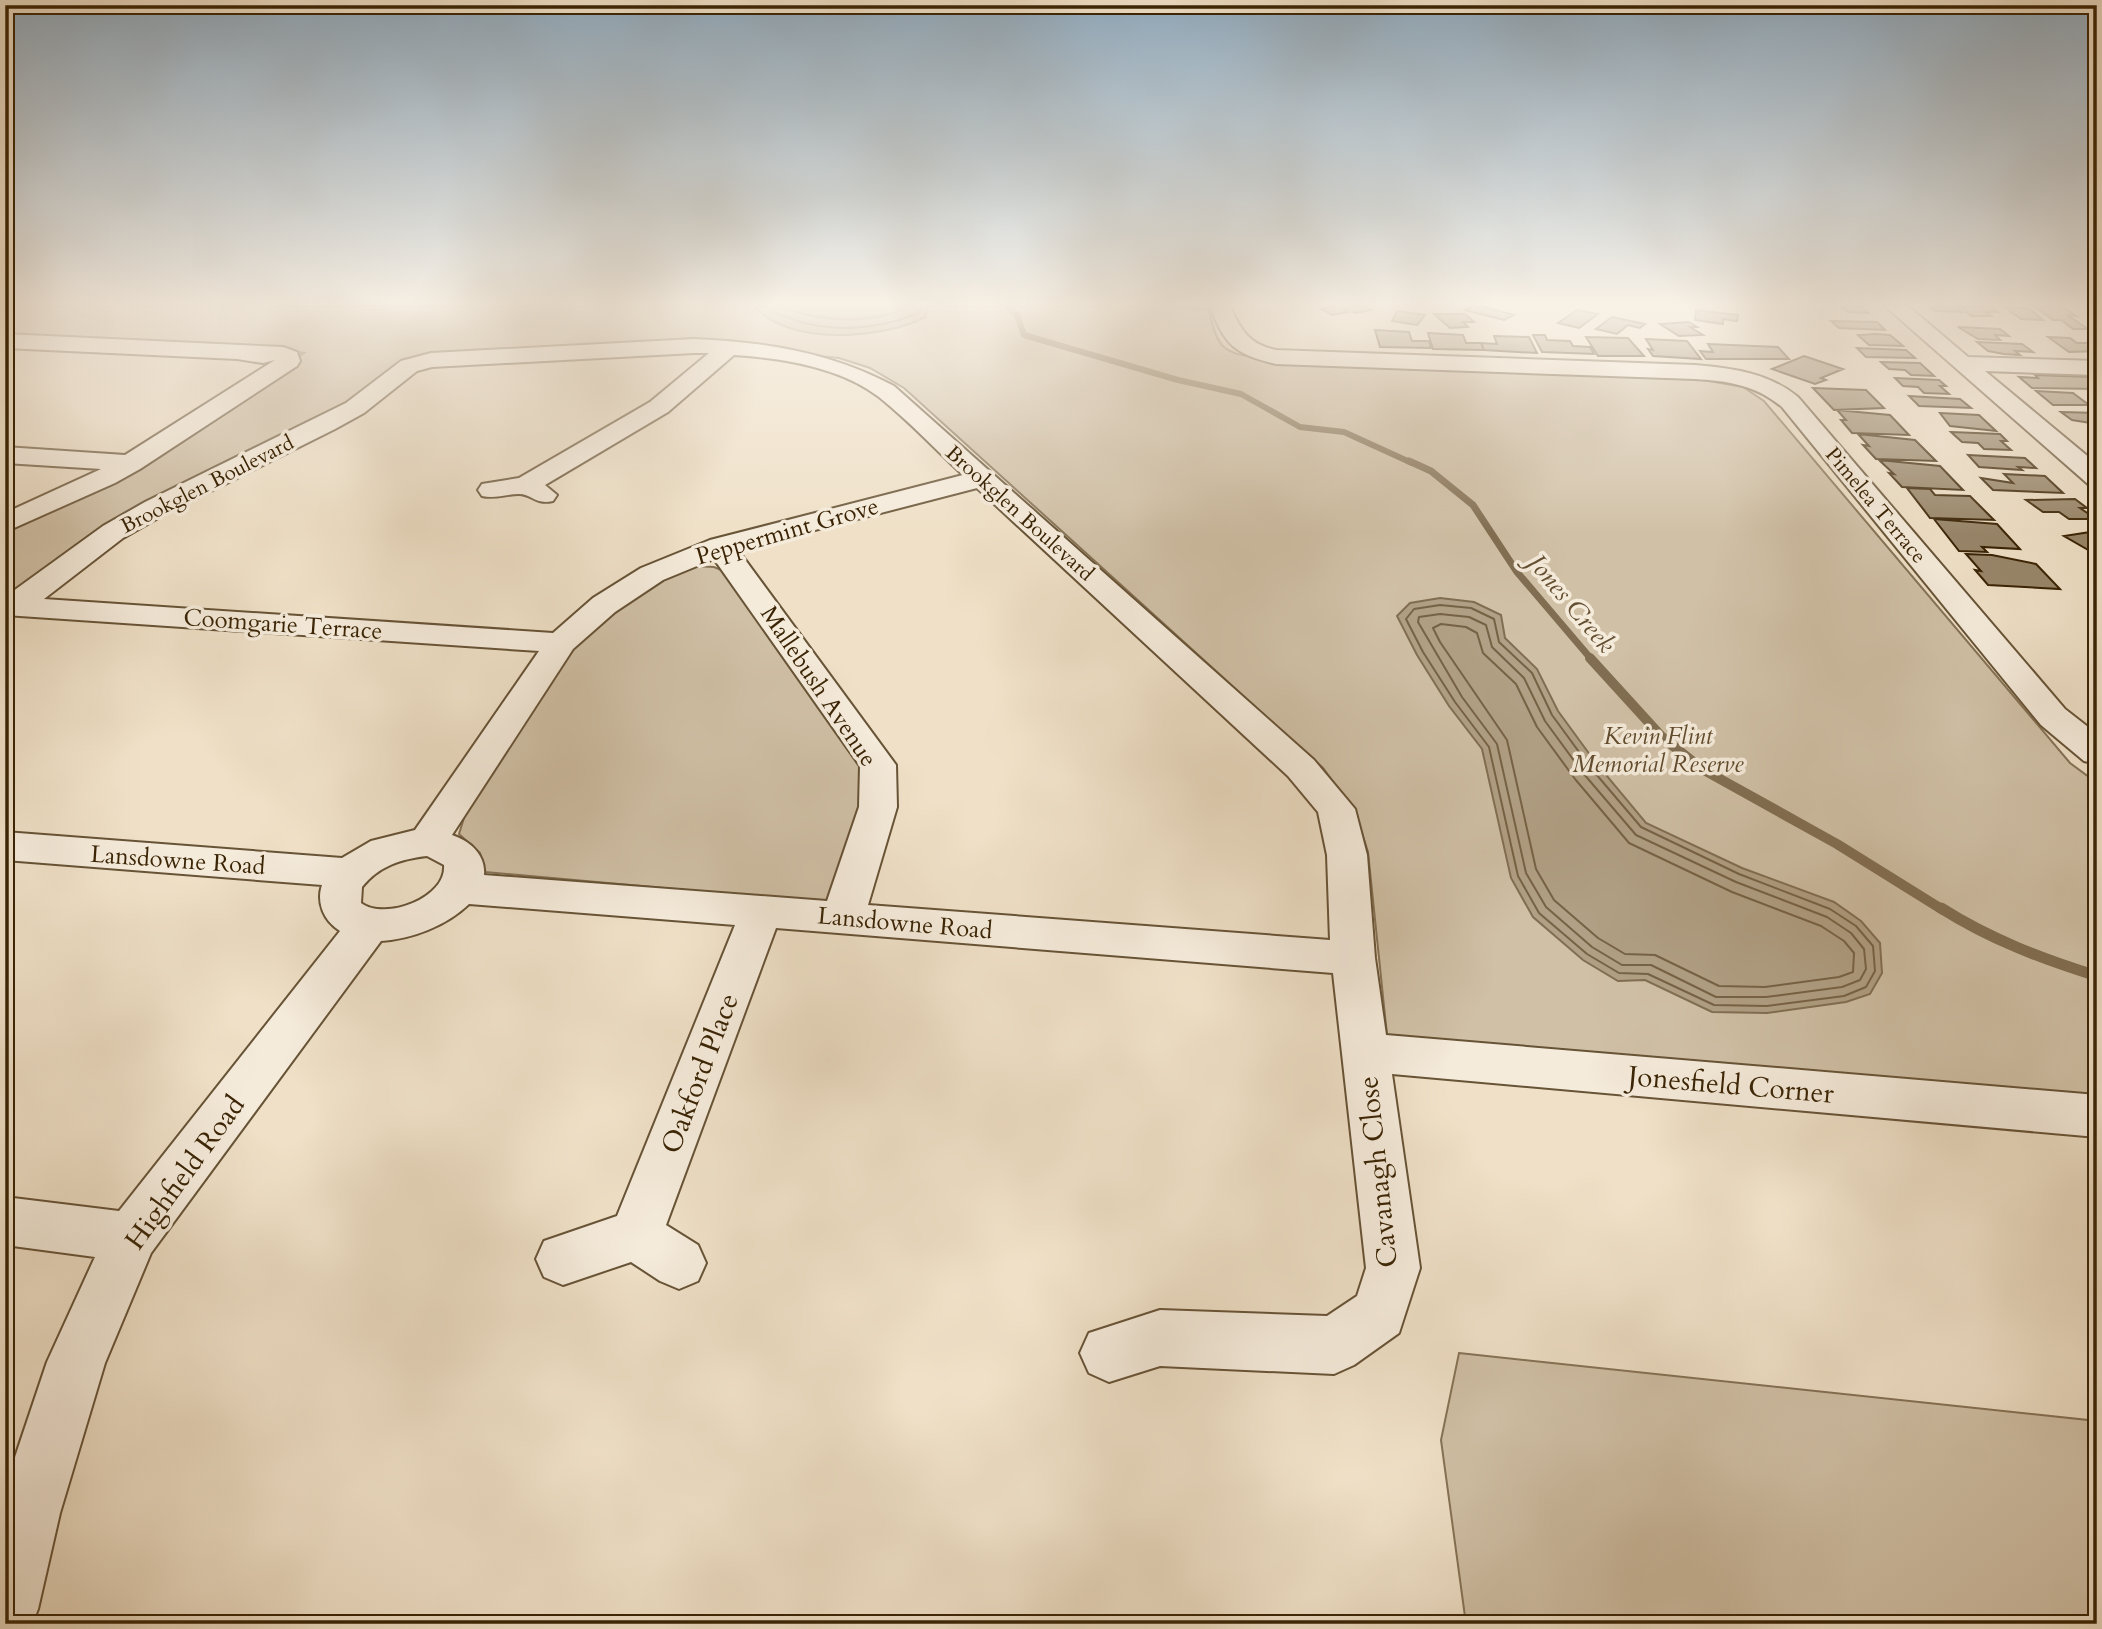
<svg xmlns="http://www.w3.org/2000/svg" width="2102" height="1629" viewBox="0 0 2102 1629" font-family="Cardo,serif">
	<style>
		.green { fill: #d0c0a6; stroke: #857256; stroke-width: 2 }
		.water { fill: #b1a085; stroke: #816e52; stroke-width: 2 }
		.lines { fill: none; stroke-linecap: round; stroke-linejoin: round }
		.shore { stroke: #766245; stroke-width: 2 }
		.stream-far3 { stroke: #816e52; stroke-width: 6 }
		.stream-far2 { stroke: #816e52; stroke-width: 7 }
		.stream-far1 { stroke: #816e52; stroke-width: 10 }
		.stream { stroke: #816e52; stroke-width: 11 }
		.building { fill: #98866a; stroke: #3a2405; stroke-width: 2 }
		.minor-casing { stroke: #675336; stroke-width: 4 }
		.minor { fill: #f5ebdb; fill-rule: evenodd }
		.labels { text-anchor: middle; stroke-width: 7; stroke-linejoin: round; paint-order: stroke }
		.far-street-label { font-size: 21px; fill: #3a2405; stroke: #f5ebdb }
		.street-label { font-size: 24px; fill: #3a2405; stroke: #f5ebdb }
		.park-label { font-size: 24px; font-style: italic; fill: #604b2d; stroke: #f5ebdb }
		.water-label { font-size: 26px; font-style: italic; fill: #644f32; stroke: #f5ebdb }
		.near-street-label { font-size: 28px; fill: #3a2405; stroke: #f5ebdb }
	</style>
	<rect width="100%" height="100%" fill="#efe0c7"/>
	<filter id="stains"><feTurbulence type="fractalNoise" baseFrequency=".00286" numOctaves="4"/><feColorMatrix values="0 0 0 0 .2 0 0 0 0 .09 0 0 0 0 .02 0 0 0 .5 -.17"/></filter>
	<radialGradient id="worn" r=".72"><stop offset=".6" stop-color="#630" stop-opacity="0"/><stop offset="1" stop-color="#630" stop-opacity=".3"/></radialGradient>
	<!-- green -->
	<path class="green" d="M5,306h1144l60,3c9,48 19,43 63,52l420,17 51,9 21,14 306,362 27,20v317l-710,-65 -19,-183 -13,-40 -32,-44 -419,-380 -34,-20 -31,-10 -156,-16 -270,16 -61,47 -347,193v-65l113,-52 186,-128 -29,-4 -270,-13z
		M694,566l20,1 12,5 140,195 -2,39 -33,97 -346,-31 -5,-19 -21,-19 9,-29 110,-163 39,-36 51,-29z
		M1459,1353l638,68v203h-631l-25,-184z"/>
	<!-- water -->
	<path class="water" d="M754,306h173v2l-1,9c-44,22 -136,30 -172,-11z
		M1440,598l34,4 27,13 4,23 32,31 21,42 38,52 50,60 96,45 92,34 27,19 19,22 2,30 -12,21 -24,8 -79,11 -55,-1 -67,-32 -27,1 -35,-21 -50,-43 -22,-39 -29,-129 -33,-43 -32,-51 -20,-39 13,-13z"/>
	<g class="lines">
		<!-- shore -->
		<path class="shore" d="M763,306c49,28 104,28 156,7l2,-7
			M781,306c41,17 90,19 130,0
			M1440,605l31,3 23,11 5,23 33,31 20,42 38,52 51,60 98,47 91,35 26,17 17,20 2,25 -9,16 -22,9 -77,10 -53,-1 -66,-31 -29,-1 -32,-19 -48,-41 -21,-37 -29,-129 -34,-45 -32,-50 -17,-33 8,-10z
			M1440,614l29,3 17,8 6,22 32,31 21,43 38,52 53,62 100,47 91,35 24,16 13,16 2,20 -6,11 -18,7 -76,10h-50l-65,-32h-29l-30,-18 -46,-40 -20,-34 -29,-129 -35,-47 -44,-75 1,-5z
			M1441,624l25,3 11,6 6,20 33,31 21,43 38,52 54,64 103,49 89,34 23,15 10,12 -1,19 -14,5 -74,10 -46,-1 -64,-31 -30,-1 -27,-16 -44,-38 -18,-31 -29,-129 -67,-98 -7,-14z"/>
		<!-- stream-far3 -->
		<path class="stream-far3" d="M1007,306l10,9 7,20 154,45 63,14 59,33 44,5 68,31"/>
		<!-- stream-far2 -->
		<path class="stream-far2" d="M1409,461l22,10 42,34 44,67 75,88"/>
		<!-- stream-far1 -->
		<path class="stream-far1" d="M1590,658l72,79 40,32 135,75 106,66"/>
		<!-- stream -->
		<path class="stream" d="M1941,908c49,31 101,51 156,68"/>
	</g>
	<!-- building -->
	<path class="building" d="M1330,306h34l7,4 -16,3 -6,-4 -5,1 4,2 -16,3 -11,-6 11,-2z
		M1471,306h11l32,9 -10,5 -39,-10z
		M1841,306h23l-3,1 7,6 -20,-1z
		M1929,306h25l8,6 -27,-1z
		M1960,306h30l8,6h-13l6,4h-20z
		M2003,306l27,3 13,11 -22,-1z
		M2034,306h23l12,5 7,5 -9,-1 21,14h-15l-12,-9h-8z
		M1577,310l21,4 -19,14 -21,-5z
		M1696,310l42,5 -1,6 -14,-2v5l-28,-4z
		M1397,311l28,4 -8,10 -25,-4z
		M1434,314h31l9,8h-11l5,5 -18,1z
		M1612,317l33,7 -5,4 -12,-3 -11,9 -21,-5z
		M1831,321l46,1 8,8 -46,-2z
		M1689,322l8,5h-7l13,8 -24,1 -19,-12z
		M1958,327l42,2 9,7 -14,-1 5,5 -22,-1z
		M1375,330l34,2 3,9h17l2,7 -51,-1z
		M1428,333l35,2 3,8h15l3,7 -51,-1z
		M1876,334l14,1 13,11 -34,-1 -11,-10z
		M1533,335h12l2,5 23,1 3,5 17,1 4,7 -52,-2z
		M1494,336l35,1 8,16 -53,-3 -3,-7 16,1z
		M1586,337l42,1 16,18h-46z
		M2048,337l22,1 7,5h13l7,8 -28,1z
		M1646,339l41,2 14,18 -48,-3 -5,-7 5,1z
		M1977,342l45,2 11,8 -18,-1 5,4 -16,-1 -16,-3z
		M1708,344l70,3 11,12h-83l-6,-8 13,1z
		M1857,348l49,2 9,8 -49,-1z
		M1804,356l39,13 -22,9 5,2 -11,4 -43,-15z
		M1881,362l39,1 14,13 -23,-1 -6,-5 -16,-1z
		M2035,375l56,2 6,4v8l-65,-1 -13,-11 19,1z
		M1895,378l44,2 7,6h-6l9,8 -25,-1 -6,-6 -15,-1z
		M1813,388l53,2 18,18 -50,2z
		M2036,391l37,2 16,12h-36z
		M1909,396l51,3 11,9 -52,-2z
		M1837,410l53,5 19,20 -57,-2 -11,-13h5z
		M2061,412l36,1v11l-25,-4z
		M1940,413l39,2 17,16 -46,-5z
		M1951,432l49,2 7,7h-6l10,9 -27,-1 -6,-6 -16,-1z
		M1858,434l57,6 21,21 -60,-2 -13,-14 6,1z
		M1968,455l57,3 11,10 -18,-1 4,3 -43,-3z
		M1879,460l61,6 23,24 -61,-3 -13,-14 5,1z
		M2004,474l41,2 18,17 -70,-3 -12,-12 32,5z
		M1907,488l23,1 5,6 35,1 24,24 -64,-2z
		M2075,499l12,9h-7l16,11h-27l-10,-7h-16l-17,-12z
		M1934,519l63,5 23,25 -38,-2 5,5 -28,-1z
		M2097,531v19l-7,1 -26,-15z
		M1966,554l26,1 44,9 24,25 -72,-4 -13,-15 6,1z"/>
	<g class="lines">
		<defs>
			<path id="minor" d="M1210,306h20c11,25 19,38 46,44l419,15c37,3 74,8 103,32l267,312 32,25v30l-13,-3 -43,-36 -259,-318c-26,-22 -54,-26 -87,-28l-419,-15c-41,-10 -51,-18 -66,-58z
				M1885,306h23l60,51 129,4v14l-112,-4 112,93v22l-9,-2z
				M5,334l278,13 14,5 3,9 -3,5 -157,103 -25,14 -110,49v-19l96,-44 -96,-6v-16l120,8 150,-95 -12,3 -26,-4 -232,-11z
				M694,339c71,3 136,13 200,47l420,374 41,49 12,46 8,103 11,77 711,60v42l-705,-63 28,194 -21,65 -45,32 -20,9 -174,-8 -51,16 -20,-9 -9,-20 9,-20 71,-23 167,6 30,-20 9,-28 -33,-295 -557,-45 -110,297 32,20 8,18 -8,18 -19,8 -19,-8 -29,-19 -68,23 -19,-8 -8,-18 8,-18 73,-25 118,-291 -266,-21c-23,22 -57,35 -88,37l-230,312 -46,110 -45,150 -22,96 -6,15h-27v-137l42,-125 48,-105 -90,-12v-48l114,14 221,-280c-16,-10 -24,-28 -18,-46l-317,-25v-28l337,26 29,-17 44,-11 124,-179 -534,-36v-18l98,-71 42,-24 201,-99 55,-42 30,-8zM694,353h15l-59,49 -131,76 -37,6 -4,6 4,6c13,3 24,-2 37,-2 13,0 16,11 34,7l4,-6 -12,-10 123,-73 66,-57c48,3 106,12 145,42 30,24 56,52 84,78l-253,65 -69,28 -48,30 -40,35 -509,-34 79,-61 42,-24 170,-85 29,-16 53,-42 15,-4zM977,488l311,288 30,36 9,43 3,85 -462,-35 29,-98 -1,-42 -158,-215zM714,559l146,207 -1,41 -32,94 -343,-26c2,-20 -14,-34 -32,-40l121,-186 42,-37 48,-32zM427,856l17,9c3,33 -59,56 -83,38l1,-16c17,-21 39,-28 65,-31z"/>
		</defs>
		<!-- minor casing -->
		<use href="#minor" class="minor-casing"/>
		<!-- minor -->
		<use href="#minor" class="minor"/>
	</g>
	<!-- sky -->
	<linearGradient id="sky" x2="0" y2="1"><stop stop-color="#92acc0"/><stop offset="0.57" stop-color="#f8f1e6"/><stop offset="1" stop-color="#f8f1e6" stop-opacity="0"/></linearGradient>
	<rect width="2102" height="534" fill="url(#sky)"/>
	<g class="labels">
		<!-- far-street labels -->
		<g class="far-street-label">
			<text transform="translate(207 484) rotate(-27)" y="7">Brookglen Boulevard</text>
			<text transform="translate(1876 505) rotate(50)" y="7">Pimelea Terrace</text>
			<text transform="translate(1020 513) rotate(42)" y="7">Brookglen Boulevard</text>
		</g>
		<!-- street labels -->
		<g class="street-label">
			<text transform="translate(787 531) rotate(-16)" y="8">Peppermint Grove</text>
			<text transform="translate(283 624) rotate(4)" y="8">Coomgarie Terrace</text>
			<text transform="translate(819 686) rotate(56)" y="8">Mallebush Avenue</text>
			<text transform="translate(178 860) rotate(4)" y="8">Lansdowne Road</text>
			<text transform="translate(905 923) rotate(5)" y="8">Lansdowne Road</text>
		</g>
		<!-- park labels -->
		<g class="park-label">
			<text x="1658" y="744">Kevin Flint<tspan x="1658" dy="28">Memorial Reserve</tspan></text>
		</g>
		<!-- water labels -->
		<g class="water-label">
			<text transform="translate(1572 603) rotate(50)" y="9">Jones Creek</text>
		</g>
		<!-- near-street labels -->
		<g class="near-street-label">
			<text transform="translate(699 1073) rotate(-69)" y="10">Oakford Place</text>
			<text transform="translate(1731 1084) rotate(5)" y="10">Jonesfield Corner</text>
			<text transform="translate(184 1172) rotate(-54)" y="10">Highfield Road</text>
			<text transform="translate(1377 1172) rotate(-96)" y="10">Cavanagh Close</text>
		</g>
	</g>
	<!-- margin -->
	<rect width="2102" height="1629" fill="none" stroke="#efe0c7" stroke-width="28"/>
	<rect x="7" y="7" width="2088" height="1615" fill="none" stroke="#3a2405" stroke-width="3.5"/>
	<rect x="14" y="14" width="2074" height="1601" fill="none" stroke="#3a2405" stroke-width="2"/>
	<rect width="100%" height="100%" filter="url(#stains)"/>
	<rect width="100%" height="100%" fill="url(#worn)"/>
</svg>
